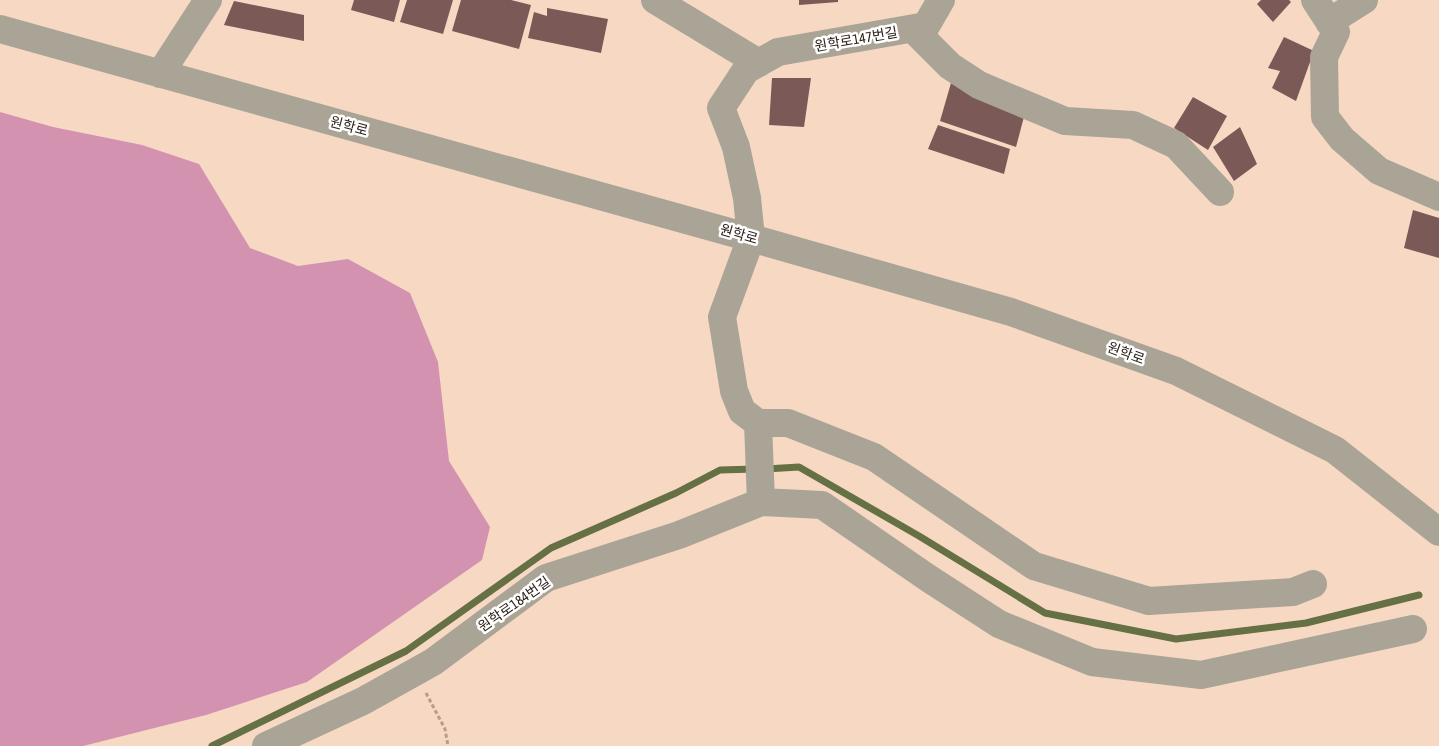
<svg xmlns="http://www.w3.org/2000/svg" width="1439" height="746" viewBox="0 0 1439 746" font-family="'Asap Condensed','Noto Sans KR',sans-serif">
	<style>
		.forest { fill: #d292b0 }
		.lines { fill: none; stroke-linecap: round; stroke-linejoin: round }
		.stream { stroke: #657044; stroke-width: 7 }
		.building { fill: #7b5957 }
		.path { stroke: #b69d8c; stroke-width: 3; stroke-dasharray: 4 2.5; stroke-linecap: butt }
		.minor { stroke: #a9a496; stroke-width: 28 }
		.labels { text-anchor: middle; stroke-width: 5; stroke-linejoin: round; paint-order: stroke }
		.street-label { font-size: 14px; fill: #2c2119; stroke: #fff }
	</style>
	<rect width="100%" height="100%" fill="#f7d8c3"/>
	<!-- forest -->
	<path class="forest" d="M0,112l53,15 89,18 57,19 51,84 48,18 50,-7 62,34 28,69 11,99 41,66 -8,33 -175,122 -101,33 -123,31h-83z"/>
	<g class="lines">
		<!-- stream -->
		<path class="stream" d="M766,469l33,-2 120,69 126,77 131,26 130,-16 113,-28
			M212,746l194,-95 145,-103 125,-55 44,-23 35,-1"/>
	</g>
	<!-- building -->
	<path class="building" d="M354,0h46l-6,22 -43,-12z
		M407,0h46l-10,34 -43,-12z
		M461,0h50l20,5 -12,44 -67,-18z
		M799,0h39v2l-39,3z
		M1261,0h28l2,2 -18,20 -16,-18z
		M234,1l70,14v26l-80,-16z
		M547,8l61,11 -7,34 -73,-15 6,-26 13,4z
		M1284,37l30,14 -18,50 -24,-13 8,-17 -12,-3z
		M772,78h39l-7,49 -35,-2z
		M951,83l74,30 -9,34 -76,-26z
		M1193,97l34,19 -19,34 -34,-22z
		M938,125l72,24 -6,25 -76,-25z
		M1240,127l17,37 -23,17 -21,-34z
		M1413,210l26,8v40l-35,-10z"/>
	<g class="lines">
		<!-- path -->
		<path class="path" d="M426,693l19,36 3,17"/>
		<!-- minor -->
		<path class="minor" d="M655,0l104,63
			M1315,0l21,32 -12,25 1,60 17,22 37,32 60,26
			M1329,22l35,-22
			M0,29l751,209 260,74 165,59 159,79 104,82
			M913,29l37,37 29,19 86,36 68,4 43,20 44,47
			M160,74l48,-74
			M758,423h30l86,34 160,109 115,35 144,-9 20,-8
			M758,423l-16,-12 -8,-20 -12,-74 29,-79 -4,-40 -11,-51 -15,-39 25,-38 32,-18 148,-26 15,-26
			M758,423l3,79
			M266,746l97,-45 70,-39 113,-84 133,-43 82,-33 61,3 106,73 71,46 93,38 109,13 212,-46"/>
	</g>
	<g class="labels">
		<!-- street labels -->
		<g class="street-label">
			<text transform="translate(856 39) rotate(-10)" y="5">원학로147번길</text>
			<text transform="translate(349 126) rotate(15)" y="5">원학로</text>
			<text transform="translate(739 234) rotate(16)" y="5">원학로</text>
			<text transform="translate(1126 353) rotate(20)" y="5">원학로</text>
			<text transform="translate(514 604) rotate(-35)" y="5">원학로184번길</text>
		</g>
	</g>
</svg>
